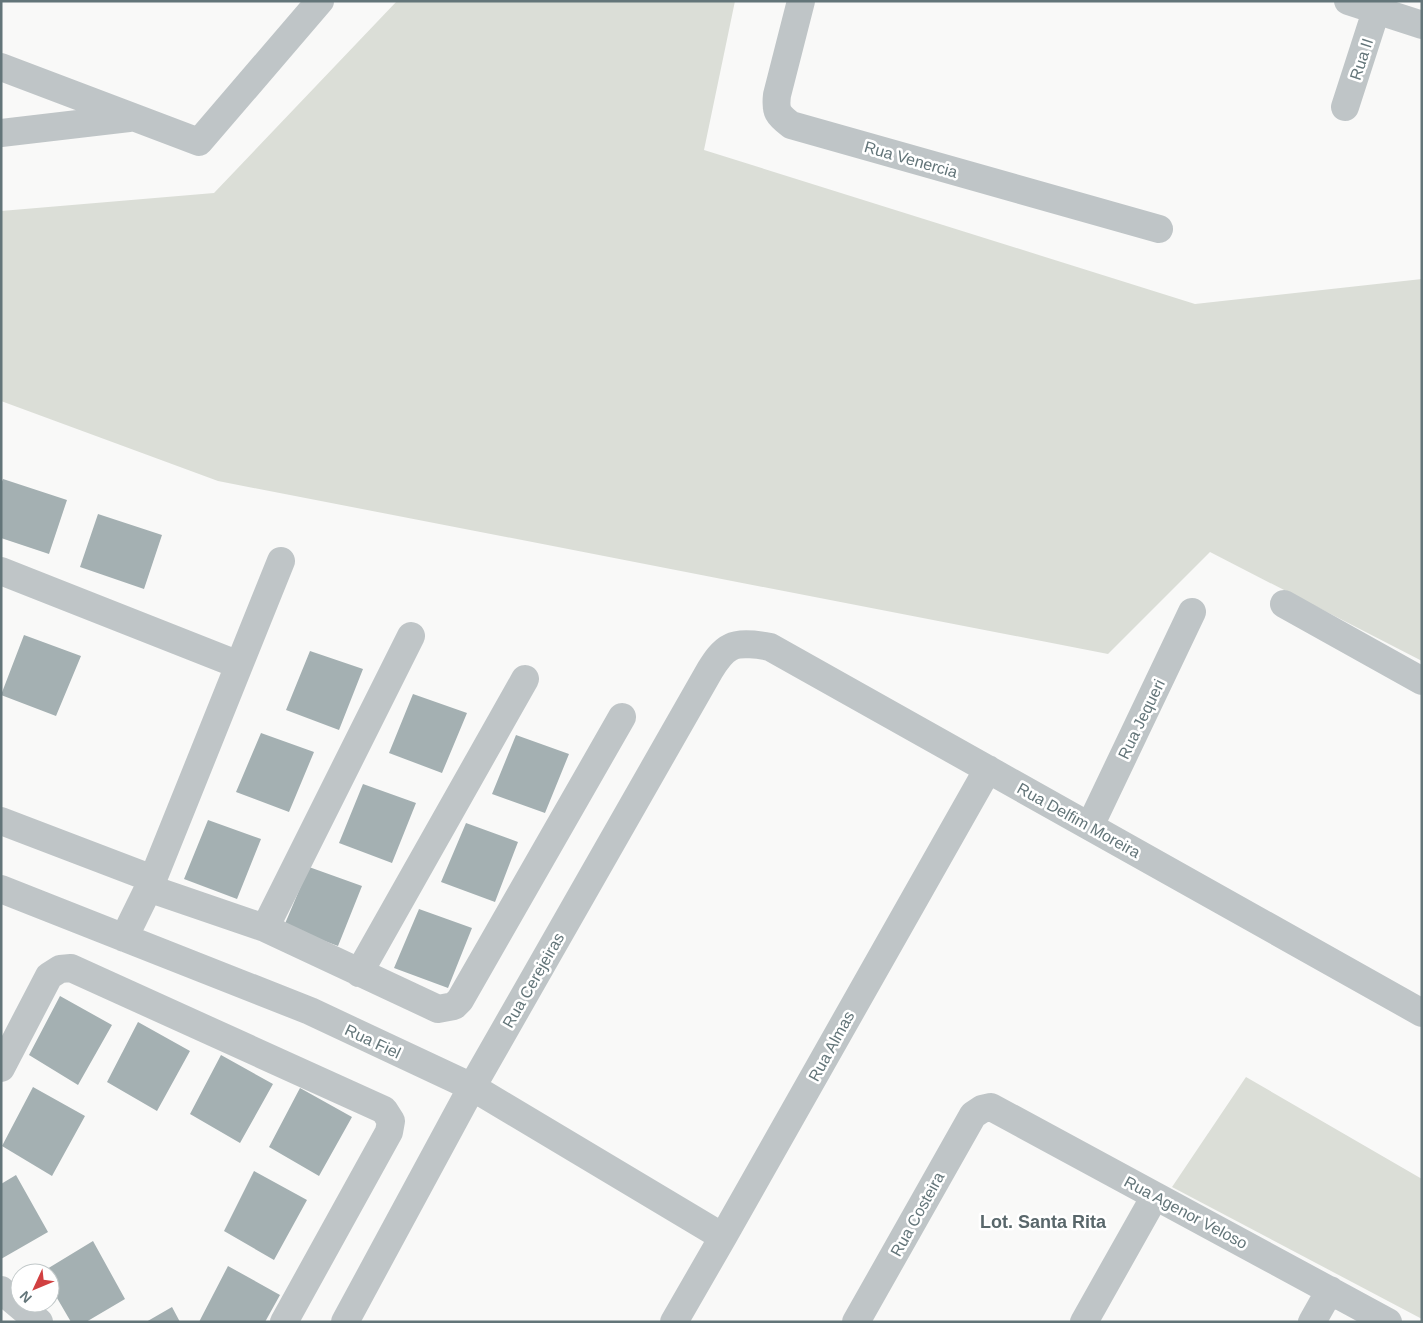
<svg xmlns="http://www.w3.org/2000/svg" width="1423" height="1323" viewBox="0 0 1423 1323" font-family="Arial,sans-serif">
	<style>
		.green { fill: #dbded7 }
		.building { fill: #a4b0b2 }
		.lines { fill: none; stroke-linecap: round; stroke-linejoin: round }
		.minor { stroke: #bfc5c7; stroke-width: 28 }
		.labels { text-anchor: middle; stroke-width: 5; stroke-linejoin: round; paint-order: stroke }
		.street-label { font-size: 16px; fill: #637579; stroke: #fff }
		.neighbourhood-label { font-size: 18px; font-weight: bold; fill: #59676b; stroke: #fff }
	</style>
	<rect width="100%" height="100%" fill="#f9f9f8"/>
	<!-- green -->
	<path class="green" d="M397,1h338l-31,149 491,154 227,-25v382l-212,-109 -102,102 -890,-173 -217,-80v-190l213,-18z
		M1246,1077l176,102v140l-250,-132z"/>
	<!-- building -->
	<path class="building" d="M3,479l64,21 -18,54 -48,-16v-54z
		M98,514l64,21 -18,54 -64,-22z
		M24,635l57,21 -25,60 -55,-21z
		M310,651l53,18 -24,61 -53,-20z
		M413,694l54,19 -25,60 -53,-20z
		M261,733l53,19 -25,60 -53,-20z
		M516,735l53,19 -24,59 -53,-19z
		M363,784l53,19 -24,60 -53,-20z
		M208,820l53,19 -24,60 -53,-20z
		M466,823l52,19 -23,60 -54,-20z
		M309,867l53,19 -24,60 -54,-20z
		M419,909l53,19 -24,60 -54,-20z
		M60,996l52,29 -34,60 -49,-30z
		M138,1022l52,29 -33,60 -50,-29z
		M221,1055l52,29 -33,59 -50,-29z
		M33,1087l52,29 -33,60 -50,-30z
		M300,1088l52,29 -33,59 -50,-29z
		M254,1171l53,29 -33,60 -50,-29z
		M16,1175l32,57 -47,27v-75z
		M93,1241l32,58 -39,23h-15l-21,-36v-13h-8v-1z
		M228,1266l52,29 -15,27h-66z
		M172,1307l8,15h-34z"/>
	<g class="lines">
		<!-- minor -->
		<path class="minor" d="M801,1l-24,94c-2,17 1,20 14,30l368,104
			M1348,1l74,24
			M1,67l198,75 121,-141
			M1345,107l31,-96
			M1,133l128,-15
			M1,571l238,94
			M1284,604l138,77
			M1,821l152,58
			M1090,826l102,-214
			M148,888l117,40 173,81 16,-3 6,-6 162,-283
			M1,889l309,122 162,76 251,150
			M265,928l146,-292
			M124,938l29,-59 128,-318
			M359,973l166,-294
			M1,1068l48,-92 11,-7 11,-1 313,142 7,11 -2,11 -105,190
			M1,1290l38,32
			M345,1322l127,-235 238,-417c5,-8 12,-19 21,-23 9,-5 29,-2 39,0l652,366
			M674,1322l49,-85 265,-468
			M856,1322l117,-207 9,-6 9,-2 397,215
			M1084,1322l71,-126
			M1312,1322l18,-32"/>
	</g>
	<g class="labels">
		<!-- street labels -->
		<g class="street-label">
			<text transform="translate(1361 59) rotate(-72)" y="6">Rua II</text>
			<text transform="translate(911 159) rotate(16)" y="6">Rua Venercia</text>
			<text transform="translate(1141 719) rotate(-64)" y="6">Rua Jequeri</text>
			<text transform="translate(1079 820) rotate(29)" y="6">Rua Delfim Moreira</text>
			<text transform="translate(533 980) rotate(-60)" y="6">Rua Cerejeiras</text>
			<text transform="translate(373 1041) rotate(25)" y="6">Rua Fiel</text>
			<text transform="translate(831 1046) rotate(-61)" y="6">Rua Almas</text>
			<text transform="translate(1186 1212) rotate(28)" y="6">Rua Agenor Veloso</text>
			<text transform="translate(917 1214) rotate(-61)" y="6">Rua Costeira</text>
		</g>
		<!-- neighbourhood labels -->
		<g class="neighbourhood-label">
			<text x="1043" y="1228">Lot. Santa Rita</text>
		</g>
	</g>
	<!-- border -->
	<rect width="1423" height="1323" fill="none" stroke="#637579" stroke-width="5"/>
	<!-- north arrow -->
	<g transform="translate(35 1288) rotate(226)"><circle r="24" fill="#ffffff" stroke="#c1c8c9"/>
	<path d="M0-4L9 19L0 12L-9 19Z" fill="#d14041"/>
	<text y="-8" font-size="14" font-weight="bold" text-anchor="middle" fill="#637579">N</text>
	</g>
</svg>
